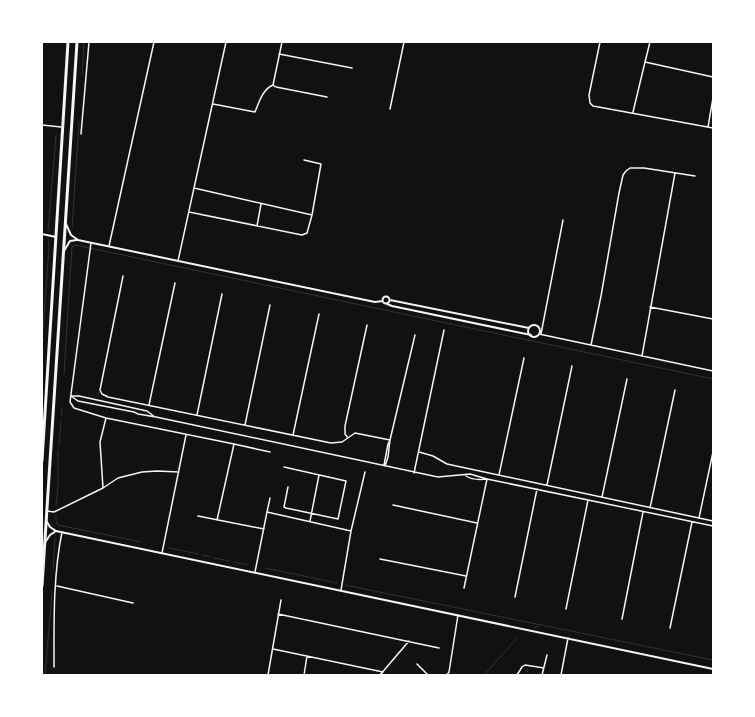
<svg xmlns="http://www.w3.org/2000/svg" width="755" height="717" viewBox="0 0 755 717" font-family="Jost,sans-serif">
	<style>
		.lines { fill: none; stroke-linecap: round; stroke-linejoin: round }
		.stream { stroke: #333; stroke-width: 1 }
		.minor { stroke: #f5f5f5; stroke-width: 1.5 }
		.tertiary { stroke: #f5f5f5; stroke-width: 2 }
		.trunk { stroke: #f5f5f5; stroke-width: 3 }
	</style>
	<rect width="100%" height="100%" fill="#111"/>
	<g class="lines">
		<!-- stream -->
		<path class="stream" d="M82,74l2,-32
			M72,229l7,-107
			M48,231l8,-95
			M43,330l6,-83 -1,-8
			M42,347v-2
			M64,374l8,-127 3,-2 638,134
			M61,416l1,-8
			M59,445l2,-23
			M56,506l2,-20v-36
			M56,515v6l2,4 83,17
			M169,548l29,6
			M202,555l8,2
			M214,558l16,3
			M234,562l13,3
			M265,568l72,15
			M53,569l2,-31
			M345,585l368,75
			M534,628l5,-2
			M45,675l7,-82
			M484,675l34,-38"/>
		<!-- minor -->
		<path class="minor" d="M600,42l-11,53 1,8 3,3 120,22
			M279,54l73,14
			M645,62l5,-20
			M273,85l3,2 51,10
			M213,104l42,8c4,-10 8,-23 18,-27l9,-43
			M390,109l14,-67
			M633,112l12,-50 68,15
			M42,125l19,2
			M708,127l5,-29
			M81,134l8,-92
			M194,188l118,27 9,-51 -17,-4
			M189,212l113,23 5,-2 5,-18
			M257,226l4,-22
			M91,243l-21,159 4,6 32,10 128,26 -17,76
			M109,246l45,-204
			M178,261l48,-219
			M123,276l-23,114 2,4 6,3 223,46 11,-1 13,-9 35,7
			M650,307l63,12
			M539,334l174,37
			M541,334l22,-114
			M591,345l10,-49 18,-103 4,-18 3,-4 4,-3h14l51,8
			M642,356l33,-183
			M71,396l7,5 56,11 4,2 18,3 282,60 32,-3 17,5 226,47
			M71,396h8l68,15 8,6
			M149,405l26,-122
			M197,415l25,-121
			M245,425l25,-120
			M293,435l26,-121
			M348,438l-3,-4v-8l22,-101
			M234,444l36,8
			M419,452l14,4 14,8 266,57
			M384,465l4,-21 2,-4
			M385,466l3,-9 2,-17 25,-105
			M284,467l62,14 -8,38 -52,-11 -2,-1 4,-20
			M414,473l30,-143
			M499,475l25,-117
			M466,476c6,4 13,4 21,3
			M547,485l25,-119
			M103,488l-3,-46 6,-24
			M602,497l25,-118
			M393,505l84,18
			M650,508l25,-118
			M47,511l7,1 49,-24 15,-10 24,-6 15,-1 22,1
			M267,512l3,-14
			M198,516l66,13
			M699,518l14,-66
			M310,521l9,-46
			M162,553l24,-118
			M380,559l86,17
			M255,572l12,-60 84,19
			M57,586l76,17
			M464,588l23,-109
			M341,590l10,-59 14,-59
			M515,597l22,-108
			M566,609l22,-109
			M278,614l161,34
			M622,619l21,-107
			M670,628l22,-106
			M273,649l110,23
			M417,664l11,11
			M54,667c0,-45 -1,-91 8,-135
			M268,675l13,-75
			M304,675l3,-19
			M380,675l29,-34
			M447,675l2,-3 9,-57
			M517,675l5,-8 3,-2 19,3
			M542,675l5,-20
			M561,675l7,-37"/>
		<!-- tertiary -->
		<path class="tertiary" d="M66,224l5,11 7,5 297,62 8,-1
			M42,234l14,3
			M64,251l6,-10 7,-1
			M382.5 300a3.5 3.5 0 1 1 7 0a3.5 3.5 0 1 1-7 0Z
			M390,300l139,28
			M387,304l5,2 139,29
			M528 331a6 6 0 1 1 12 0a6 6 0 1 1-12 0Z
			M47,522l3,5 6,4 657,138
			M46,541l4,-6 6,-4"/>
		<!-- trunk -->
		<path class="trunk" d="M42,461l26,-419
			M42,586l35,-544"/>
	</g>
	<!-- border -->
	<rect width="755" height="717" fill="none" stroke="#ffffff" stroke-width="86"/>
</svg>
